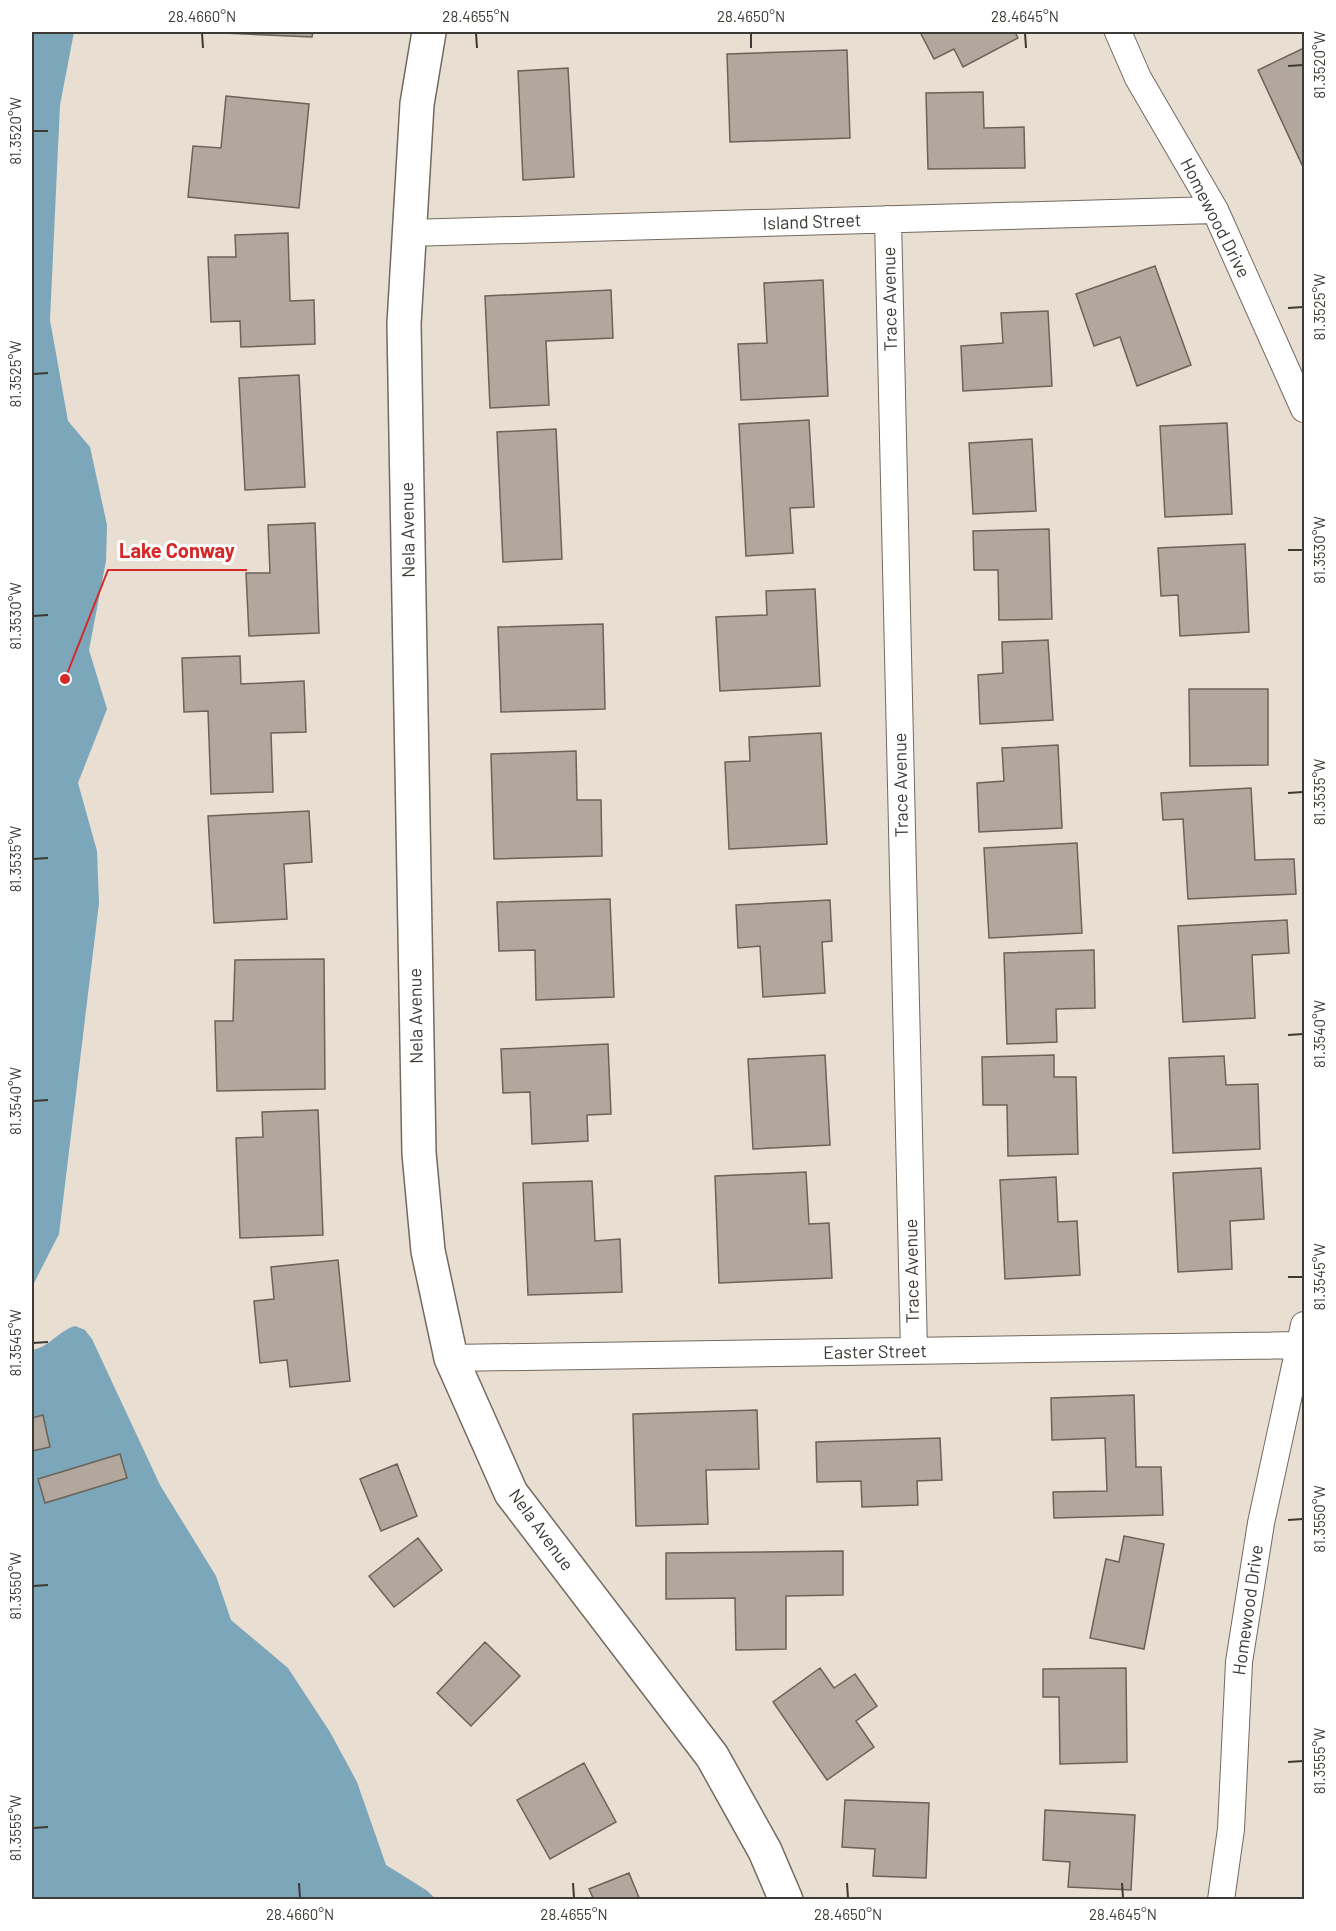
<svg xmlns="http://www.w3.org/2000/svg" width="1336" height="1931" viewBox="0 0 1336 1931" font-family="Barlow,sans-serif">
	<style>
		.water { fill: #7ca6ba }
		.building { fill: #b2a79c; stroke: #6c6258; stroke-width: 1.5 }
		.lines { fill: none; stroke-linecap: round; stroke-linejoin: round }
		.minor-casing { stroke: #73695f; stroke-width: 28 }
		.tertiary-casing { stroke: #73695f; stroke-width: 36 }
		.minor { stroke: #fff; stroke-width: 26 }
		.tertiary { stroke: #fff; stroke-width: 33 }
		.ticks { fill: none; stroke: #3d3934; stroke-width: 2 }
		.labels { text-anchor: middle; stroke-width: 6; stroke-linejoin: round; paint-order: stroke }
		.street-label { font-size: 18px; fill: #3d3934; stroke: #fff }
		.leader { fill: none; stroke: #d62828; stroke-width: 2 }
		.callout-dot { fill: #d62828; stroke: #fff; stroke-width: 2 }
		.callout-label { font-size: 20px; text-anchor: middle; font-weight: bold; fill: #d62828; stroke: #fff; stroke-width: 6; stroke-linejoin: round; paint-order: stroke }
		.neatline { fill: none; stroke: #3d3934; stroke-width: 2 }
		.ticks-label { font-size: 15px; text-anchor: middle; fill: #3d3934 }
	</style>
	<rect width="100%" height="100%" fill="#e9ded2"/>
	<!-- water -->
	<path class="water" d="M32,32h42l-14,73 -10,215 18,101 22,26 17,78 -1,36 -17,89 18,59 -29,74 19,68 2,52 -40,331 -27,53z
		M75,1326l10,4 7,9 68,146 56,91 15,44 57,48 42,64 27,50 29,83 40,25 10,9h-404v-549c18,-3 26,-19 43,-24z"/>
	<!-- building -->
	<path class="building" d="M200,32h113l-1,5z
		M920,32h95l3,6 -55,29 -9,-18 -20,10z
		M1304,48v119h-1l-45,-97z
		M847,50l3,88 -120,4 -3,-88z
		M568,68l6,109 -51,3 -5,-109z
		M983,92l1,36 40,-1 1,41 -97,1 -2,-76z
		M226,96l83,8 -10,104 -111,-11 5,-51 28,2z
		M288,233l2,68 24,-1 1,44 -74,3 -1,-26 -29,1 -3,-65h28l-1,-22z
		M1155,266l36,99 -54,21 -17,-49 -26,9 -18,-52z
		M823,280l5,116 -87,4 -3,-56 29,-1 -3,-60z
		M611,290l2,48 -67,3 3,64 -59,3 -5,-112z
		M1048,311l4,75 -89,5 -2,-45 42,-3 -2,-30z
		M299,375l6,112 -60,3 -6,-112z
		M809,420l5,87 -24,1 3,45 -47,3 -7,-132z
		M1227,423l5,91 -67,3 -5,-91z
		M556,429l6,130 -59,3 -6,-130z
		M1032,439l4,72 -63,3 -4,-71z
		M315,523l4,110 -70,3 -3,-63h24l-2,-48z
		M1049,529l3,90 -53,1 -1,-50h-24l-1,-39z
		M1245,544l4,88 -69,4 -2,-41 -17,1 -3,-48z
		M815,589l5,97 -100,5 -4,-74 51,-2 -1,-24z
		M603,624l2,85 -104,3 -3,-85z
		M1048,640l5,80 -73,4 -2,-49 25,-2 -1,-31z
		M240,656l1,28 63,-3 2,51 -35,1 2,59 -62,2 -3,-83 -24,1 -2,-54z
		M1189,689h79v76l-78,1z
		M821,733l6,111 -98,5 -4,-87 25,-1 -1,-24z
		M1058,745l4,83 -83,4 -2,-49 27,-2 -2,-33z
		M576,751l1,49h24l1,56 -108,3 -3,-105z
		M1251,788l4,72 39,-1 2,35 -108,5 -5,-80 -20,1 -2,-27z
		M309,811l3,51 -28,2 3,55 -73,4 -6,-107z
		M1077,843l5,90 -93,5 -5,-90z
		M610,899l4,98 -78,3 -1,-50 -36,1 -2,-49z
		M830,900l2,41 -10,1 3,51 -62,4 -3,-51 -22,2 -2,-43z
		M1287,920l2,33 -37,2 3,63 -72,4 -5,-96z
		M1094,950l1,58 -39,1 1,33 -50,2 -3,-91z
		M324,959l1,130 -108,2 -2,-70h18l2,-61z
		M608,1044l3,70 -24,1 1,26 -56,3 -2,-52 -27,1 -2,-44z
		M825,1055l5,90 -77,4 -5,-90z
		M1054,1055v22h22l2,77 -70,2 -1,-51h-24l-1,-48z
		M1224,1056l2,29 32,-1 2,65 -87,4 -4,-95z
		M318,1110l5,125 -83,3 -4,-100 27,-1 -1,-25z
		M1261,1168l3,51 -34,2 2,48 -54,3 -5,-99z
		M806,1172l3,52 20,-1 3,55 -113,5 -4,-107z
		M1056,1177l2,45 19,-1 3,54 -75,4 -5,-99z
		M592,1181l3,60 25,-2 2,53 -94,3 -5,-112z
		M338,1260l12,121 -60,6 -3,-27 -27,3 -6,-62 20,-2 -3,-32z
		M1134,1395l2,72h25l2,48 -109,3 -1,-26 54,-1 -2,-53 -53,2 -1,-42z
		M757,1410l2,59 -53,1 2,54 -72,2 -3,-112z
		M43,1415l7,32 -18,4v-33z
		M940,1438l2,42 -25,1 1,24 -56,2 -1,-26 -44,1 -1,-40z
		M120,1454l7,24 -82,25 -7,-24z
		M397,1464l20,52 -36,15 -21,-52z
		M1124,1536l40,8 -20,105 -54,-11 16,-79 13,3z
		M418,1538l24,32 -48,37 -25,-31z
		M843,1551v44l-57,1v53l-50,1 -1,-52 -69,1v-46z
		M485,1642l35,34 -49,50 -34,-33z
		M820,1668l14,20 21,-14 22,32 -21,15 18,26 -47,33 -54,-78z
		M1126,1668l1,94 -67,2 -1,-67h-16v-28z
		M584,1763l32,59 -66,37 -33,-59z
		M845,1800l84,3 -3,75 -53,-2 2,-27 -33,-2z
		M1045,1810l90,5 -4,75 -63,-3 2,-25 -27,-2z
		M629,1873l11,27h-46l-5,-11z"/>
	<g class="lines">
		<defs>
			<path id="minor" d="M1118,32l20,46 77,132 89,199
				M888,219l26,1132
				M409,233l806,-23
				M451,1358l849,-13
				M1221,1900l10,-71 8,-167 22,-139 43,-198"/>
			<path id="tertiary" d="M429,32l-12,72 -13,220 15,829 9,98 23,107 60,135 201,263 53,95 21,49"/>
		</defs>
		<!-- minor casing -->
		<use href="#minor" class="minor-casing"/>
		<!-- tertiary casing -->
		<use href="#tertiary" class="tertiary-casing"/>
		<!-- minor -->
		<use href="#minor" class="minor"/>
		<!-- tertiary -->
		<use href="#tertiary" class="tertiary"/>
	</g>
	<!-- ticks -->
	<path class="ticks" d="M202,33l1,15M476,33l1,15M751,33v15M1025,33l1,15M1288,66l15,-1M33,131h15M1288,308l15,-1M33,374l15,-1M1288,550h15M33,616l15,-1M1288,793l15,-1M33,859l15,-1M1288,1035l15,-1M33,1101l15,-1M1288,1277h15M33,1343l15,-1M1288,1520l15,-1M33,1586l15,-1M1288,1762l15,-1M33,1828l15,-1M299,1883l1,15M573,1883l1,15M847,1883l1,15M1122,1883l1,15"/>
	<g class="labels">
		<!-- street labels -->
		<g class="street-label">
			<text transform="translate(1215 218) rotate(63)" y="6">Homewood Drive</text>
			<text transform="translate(812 222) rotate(-2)" y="6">Island Street</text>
			<text transform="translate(890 299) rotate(-91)" y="6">Trace Avenue</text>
			<text transform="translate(408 530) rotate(-91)" y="6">Nela Avenue</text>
			<text transform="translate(901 785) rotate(-91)" y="6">Trace Avenue</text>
			<text transform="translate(416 1016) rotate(-91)" y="6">Nela Avenue</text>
			<text transform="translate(912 1271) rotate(-91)" y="6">Trace Avenue</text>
			<text transform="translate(875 1352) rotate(-1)" y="6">Easter Street</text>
			<text transform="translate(541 1530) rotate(54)" y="6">Nela Avenue</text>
			<text transform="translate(1248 1610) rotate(-82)" y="6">Homewood Drive</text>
		</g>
	</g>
	<!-- callouts -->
	<path class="leader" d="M65 679L108 570H247"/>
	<circle class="callout-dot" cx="65" cy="679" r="6"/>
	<g class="callout-label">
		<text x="177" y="558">Lake Conway</text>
	</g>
	<!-- border -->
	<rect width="1336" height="1931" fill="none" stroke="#ffffff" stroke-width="66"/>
	<rect x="33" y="33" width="1270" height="1865" class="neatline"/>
	<g class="ticks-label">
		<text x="202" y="22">28.4660°N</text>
		<text x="476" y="22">28.4655°N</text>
		<text x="751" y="22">28.4650°N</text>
		<text x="1025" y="22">28.4645°N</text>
		<text transform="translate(1320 65) rotate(-90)" y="5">81.3520°W</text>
		<text transform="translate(16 131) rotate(-90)" y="5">81.3520°W</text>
		<text transform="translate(1320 307) rotate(-90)" y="5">81.3525°W</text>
		<text transform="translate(16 374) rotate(-90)" y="5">81.3525°W</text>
		<text transform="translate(1320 550) rotate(-90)" y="5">81.3530°W</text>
		<text transform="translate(16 616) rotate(-90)" y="5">81.3530°W</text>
		<text transform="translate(1320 792) rotate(-90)" y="5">81.3535°W</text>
		<text transform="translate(16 859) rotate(-90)" y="5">81.3535°W</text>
		<text transform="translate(1320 1034) rotate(-90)" y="5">81.3540°W</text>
		<text transform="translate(16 1101) rotate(-90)" y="5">81.3540°W</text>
		<text transform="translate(1320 1277) rotate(-90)" y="5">81.3545°W</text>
		<text transform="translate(16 1343) rotate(-90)" y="5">81.3545°W</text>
		<text transform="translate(1320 1519) rotate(-90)" y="5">81.3550°W</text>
		<text transform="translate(16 1586) rotate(-90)" y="5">81.3550°W</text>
		<text transform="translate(1320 1761) rotate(-90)" y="5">81.3555°W</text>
		<text transform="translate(16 1828) rotate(-90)" y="5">81.3555°W</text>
		<text x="300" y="1920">28.4660°N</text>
		<text x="574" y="1920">28.4655°N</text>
		<text x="848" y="1920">28.4650°N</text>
		<text x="1123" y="1920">28.4645°N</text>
	</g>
</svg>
